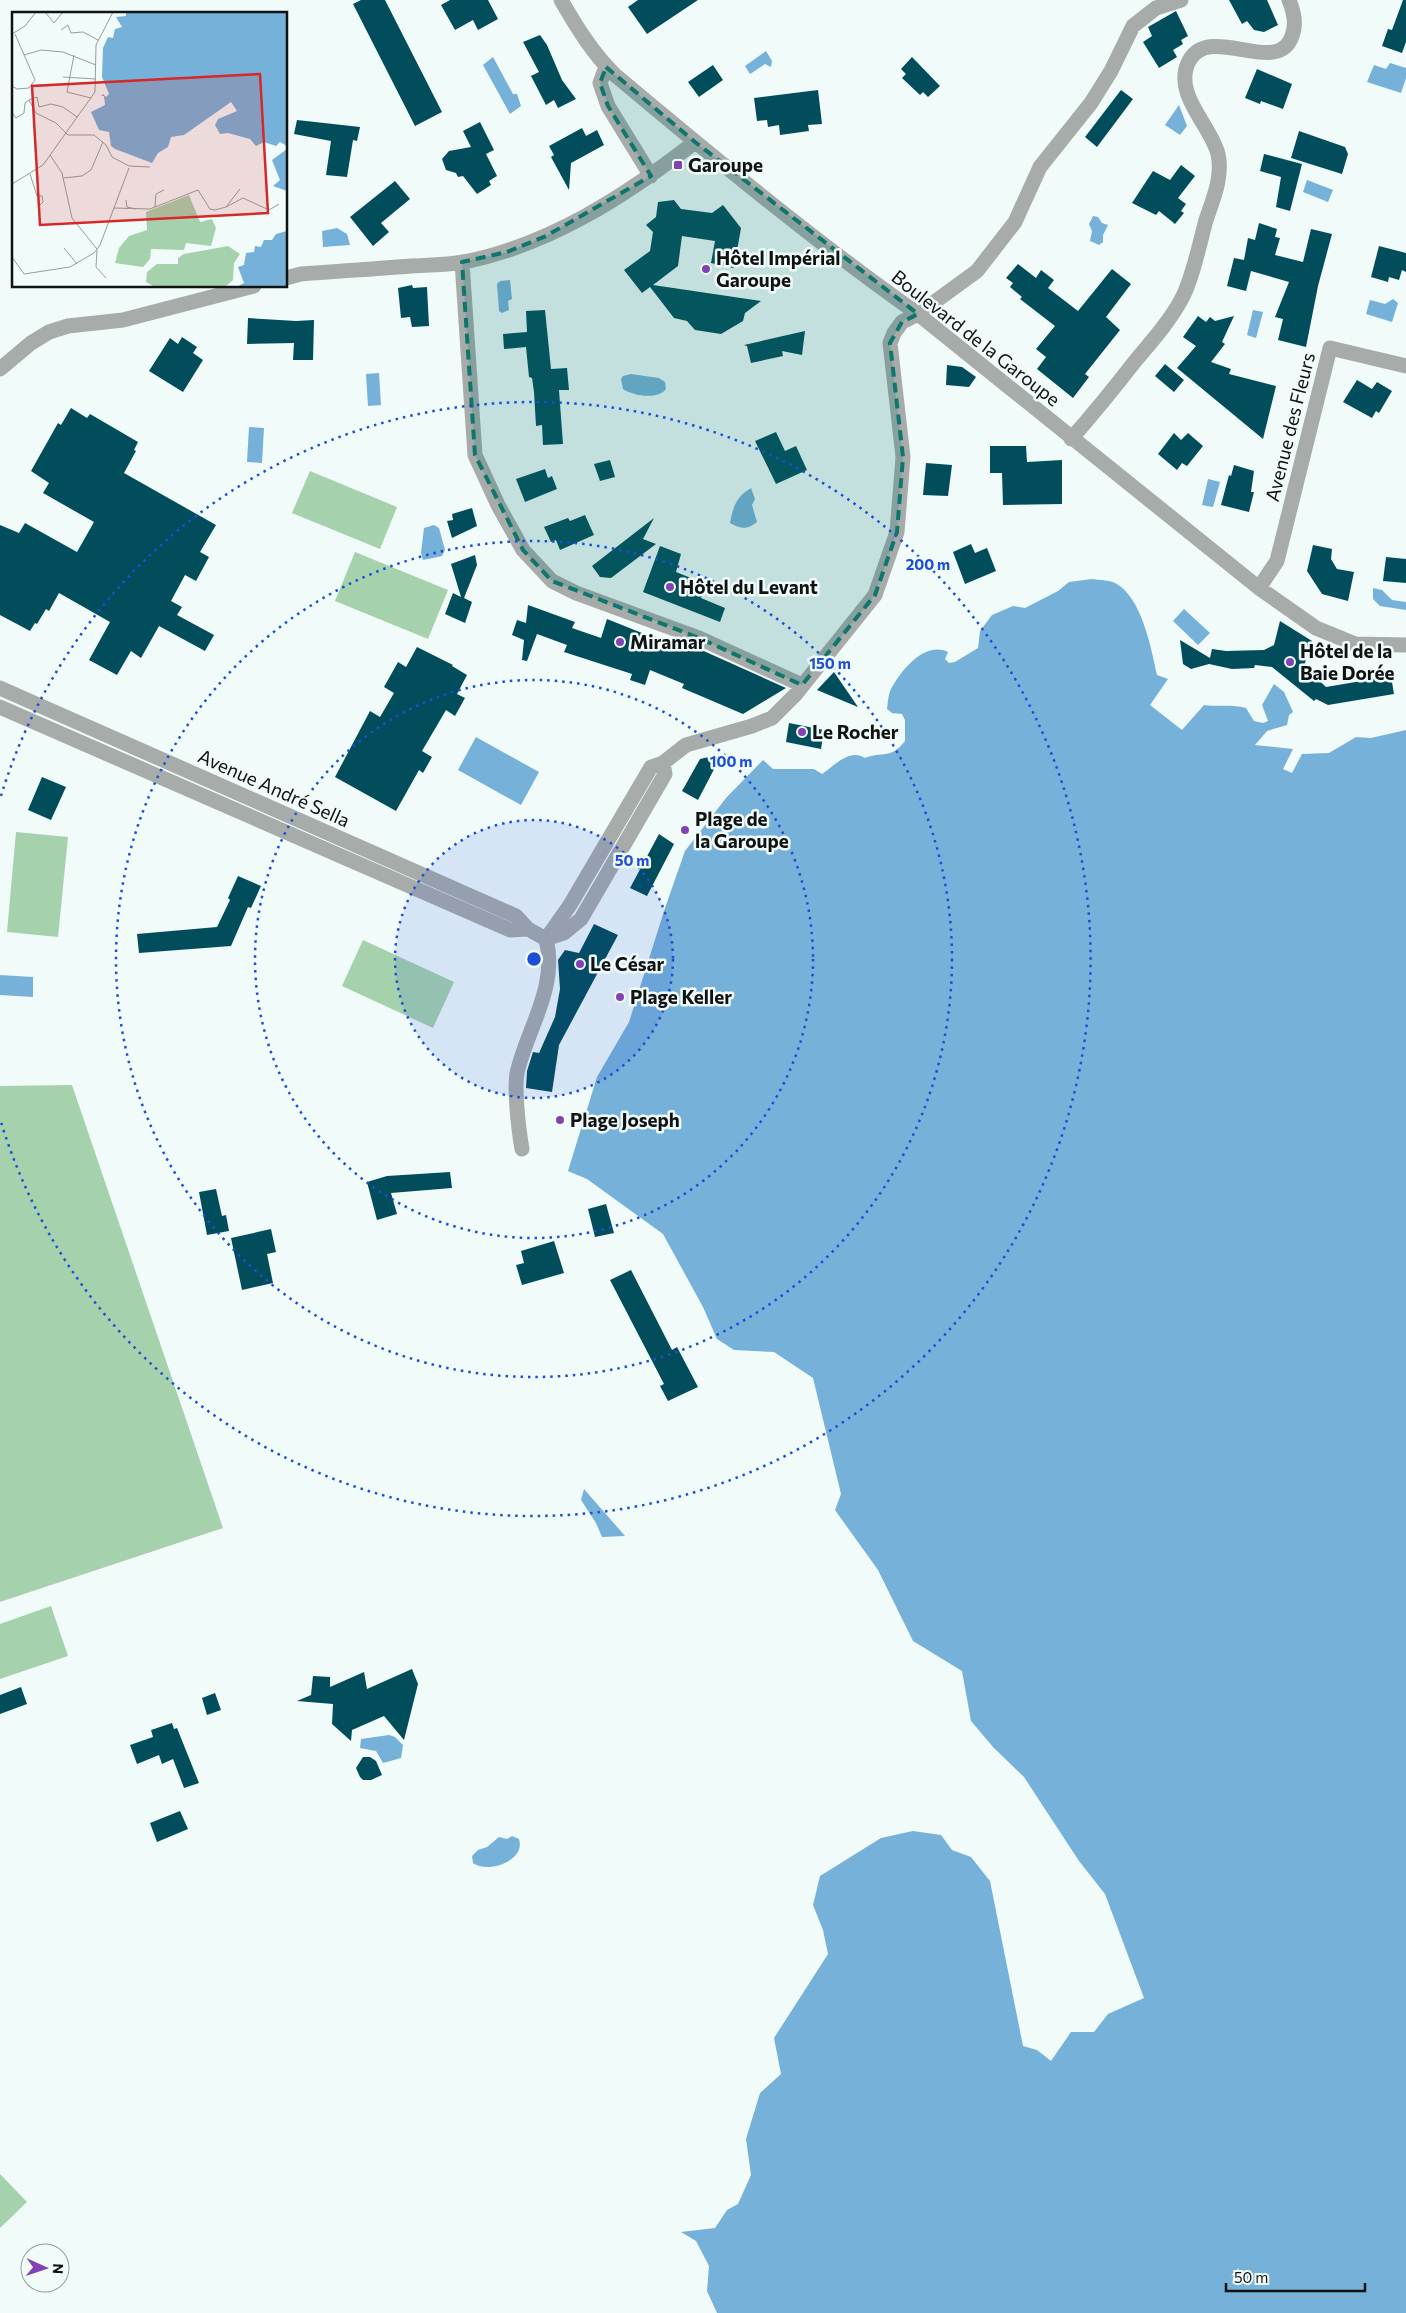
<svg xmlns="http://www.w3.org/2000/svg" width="1406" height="2313" viewBox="0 0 1406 2313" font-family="Commissioner,sans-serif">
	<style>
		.green { fill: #a5d2ac }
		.water { fill: #76b1d9 }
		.building { fill: #024d5b }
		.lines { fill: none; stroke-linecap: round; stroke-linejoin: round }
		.minor { stroke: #a7aba9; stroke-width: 15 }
		.marked { fill: #0f766e; fill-opacity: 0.2; stroke: #0f766e; stroke-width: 4; stroke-dasharray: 10 6; stroke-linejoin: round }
		.ring { fill: none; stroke: #1d4ed8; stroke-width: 2.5; stroke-dasharray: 2.5 5 }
		.poi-dot { fill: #8241b5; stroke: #f0fbfa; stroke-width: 2 }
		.labels { text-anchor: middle; stroke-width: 5; stroke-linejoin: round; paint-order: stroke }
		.poi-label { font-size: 19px; font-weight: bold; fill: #101313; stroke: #f0fbfa; text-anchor: start }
		.street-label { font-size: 19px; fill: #101313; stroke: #f0fbfa }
		.inset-road { fill: none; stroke: #969e9e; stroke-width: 1 }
		.view { fill: #d62828; fill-opacity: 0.15; stroke: #d62828; stroke-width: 2.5 }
		.inset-edge { fill: none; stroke: #101313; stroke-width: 2.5 }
		.centre { fill: #1d4ed8; stroke: #f0fbfa; stroke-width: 2.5 }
		.ring-label { font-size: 15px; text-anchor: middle; font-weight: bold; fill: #1d4ed8; stroke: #f0fbfa; stroke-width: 5; stroke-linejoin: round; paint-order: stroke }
	</style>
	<rect width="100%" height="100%" fill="#f0fbfa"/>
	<!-- green -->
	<path class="green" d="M310,471l87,36 -17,42 -88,-36z
		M355,552l93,38 -20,49 -93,-38z
		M16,832l52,5 -10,100 -51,-5z
		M363,940l91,42 -21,46 -91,-42z
		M72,1085l151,443 -223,74v-516z
		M51,1606l17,50 -68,23v-55z
		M0,2174l27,28 -27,26z"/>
	<!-- water -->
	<path class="water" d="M766,51l6,10 -1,6 -6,-3 -15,10 -5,-8z
		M493,57l20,37h4l4,12 -11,8 -27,-49z
		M1390,63l16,5v10l-5,15 -34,-11 7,-17 12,4z
		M1179,105l8,21 -7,9 -15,-10z
		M1307,180l26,10 -5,12 -25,-10z
		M1093,216l5,1 4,6 6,2 -5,10v7l-4,3 -9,-4 2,-10 -3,-7z
		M337,228l10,6 3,11 -27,2 -1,-16z
		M510,280l2,19 -4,2 1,9 -7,3 -3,-2 -2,-27 3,-3z
		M1393,299l5,4 -6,19 -26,-8 4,-14 15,4z
		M1253,310l10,2 -7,26 -9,-3z
		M379,373l2,32 -13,1 -2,-32z
		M631,374l28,4 6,4 1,7c-8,11 -33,7 -43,0l-2,-10 2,-3z
		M249,427l15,1 -2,35 -15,-1z
		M1208,479l12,3 -7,25 -11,-2z
		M751,488l4,11 -3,6 5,17c-10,8 -16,7 -27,1 3,-16 6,-26 21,-35z
		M434,525l5,3 6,22 -3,6 -19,4 -2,-7 3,-25z
		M1092,579c7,1 17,1 23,4 27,14 36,65 42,92l11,4 -18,26 32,25 22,-25c15,2 28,-1 42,3l8,13 9,2 5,-2 -6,-16 12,-21 10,8 9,20 -4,3 -2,10 -20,6 -12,14 38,4 -10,20 9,4 10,-19 27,-1 27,-16 15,1 35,-8v1583h-689l-10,-22 2,-25 -13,-25 -15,-9 34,-4 12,-18 11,-6 13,-29 -5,-36 14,-46 21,-19 -7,-36 54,-84 -5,-24 -10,-25 7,-29 61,-38 32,-7 28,4 11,15 19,7 19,24 33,165 14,4 14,11 20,-29h23l14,-18 36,-16 -39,-104 -26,-33 -55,-84 -31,-30 -22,-26 -9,-50 -49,-30 -35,-71 -43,-60 6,-16 -28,-116 -39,-26 -40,-2 -17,-11 -14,-32 -40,-73 -76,-55 -19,-8 29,-94 32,-55 36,-114 20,-57 41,-53 37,-38 10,9h41l8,5c13,-9 28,-26 43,-16 17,-7 25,2 40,-17v-21l-3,-6 -10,-1 -5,-4c1,-6 1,-14 4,-20 11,-20 34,-48 57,-37l-3,7 4,4 6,-1 23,-14 2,-17 12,-16 21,-9 12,2 33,-17 11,-9z
		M1373,588l9,2 10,10 14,2v8l-26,-4 -7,-7z
		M1184,609l26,24 -12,12 -25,-24z
		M476,737l63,35 -18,33 -63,-35z
		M0,975l33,2v20l-33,-2z
		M584,1489l41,47 -23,1 -6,-14 -15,-23z
		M389,1735l6,2 8,8 -2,13 -18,5 -7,-12 -16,-3 1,-9z
		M512,1836l7,3c7,22 -31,35 -46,24l-1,-7 6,-6 9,-3 12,-10 8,2z"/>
	<!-- building -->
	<path class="building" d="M361,0h24l57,112 -27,14 -62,-122z
		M450,0h38l10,19 -20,11 -5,-10 -18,10 -14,-25z
		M638,0h60l-51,34 -19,-27z
		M1229,0h38l11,25 -14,7 -10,-2 -7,-9 -5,3z
		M1403,0h3v42l-4,11 -20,-7 6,-17 4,1z
		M1176,11l12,25 -7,4 2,4 -10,6 4,7 -18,11 -16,-26 9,-6 -4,-9z
		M540,35l7,10 15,35 14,19 -18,9 -4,-8 -8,5 -15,-29 8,-4 -16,-30z
		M912,57l28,29 -12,11 -5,-5 -3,3 -18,-17 4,-4 -5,-5z
		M713,65l10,15 -24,17 -11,-15z
		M1257,69l35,15 -9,25 -22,-8 -1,3 -15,-6z
		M818,90l4,34 -14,1 1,6 -29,4 -1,-10 -11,2 -1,-7 -10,1 -3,-23z
		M1121,90l12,9 -36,48 -12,-10z
		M297,120l63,7 -3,14 -4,-1 -6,37 -21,-2 5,-34 -37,-7z
		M480,122l14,28 -8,4 11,22 -8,5 2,4 -14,9 -14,-18 -5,1 -2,-4 -10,-3 -4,-11 7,-8 22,-4 -8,-16z
		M582,128l4,8 11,-6 7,15 -33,18 -2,27 -18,-33 3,-2 -5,-9z
		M1299,131l46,16 3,7 -6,20 -51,-16z
		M1264,154l38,10 -12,47 -14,-4 5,-30 -21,-6z
		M1181,165l14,11 -17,22 8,6 -5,7 3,2 -9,11 -16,-13 -3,4 -24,-12 21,-32 17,9z
		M395,181l15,18 -29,24 8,9 -16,14 -23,-29z
		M674,200l7,9 31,4 11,-8 18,23 -7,40 -23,-5 4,-22 -33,-5 -4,30 -25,19 108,16 -16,12 -2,8 -22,13 -26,-4 -8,-9 -13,-3 -24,-31 -8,6 -18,-23 26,-19 3,-19 -7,-7 10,-8 2,-15z
		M1259,223l18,6 -2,8 5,1 -5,17 28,7 8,-33 21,5 -14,52 -12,61 -28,-7 5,-21 -8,-2 14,-35 -38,-11 -5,20 -19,-5 7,-28 10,2 4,-22 7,2z
		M1379,246l27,7v19l-4,-2 -3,10 -10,-3 -1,5 -17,-5z
		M1018,264l18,14 5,-8 13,10 -6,8 30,23 34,-42 19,15 -25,33 14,13 -35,44 4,3 -16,21 -36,-29 9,-12 -10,-8 19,-23 -35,-27 2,-2 -12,-10 3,-4 -7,-5z
		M412,285l1,3 14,-1 2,39 -17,1 -2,-10 -9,1 -3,-30z
		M545,310l6,59 16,-1 2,22h-10l4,54 -20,1 -1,-20 -6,1 -2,-34 -2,-14 -3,-1 -3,-30 -22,2 -1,-15 24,-2 -1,-21z
		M1198,316l8,6 4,-5 5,4 19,-5 -12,26 3,2 -14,18 20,7 -2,5 47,12 -13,53 -86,-71 19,-22 -13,-9z
		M248,318l48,3 18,-1 -1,40h-20l1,-17 -47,1z
		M805,331l-3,24 -20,-4 1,5 -32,7 -4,-17 -3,-1z
		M182,337l15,10 -4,6 10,7 -20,32 -34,-21 21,-33 8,6z
		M1165,364l19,16 -10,12 -19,-16z
		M947,365l15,2 14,10 -7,10 -23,-2z
		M1357,380l15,9 5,-7 15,9 -13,22 -3,-2 -4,7 -29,-16z
		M71,408l16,10 3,-4 48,28 -4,8 2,1 -12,22 92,52 -16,27 9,5 -13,24 -11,-6 -14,26 11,6 -5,8 37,20 -9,16 -46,-25 -18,32 -10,-7 -14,24 -28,-15 21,-38 -51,-29 -10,18 -3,-2 -9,15 -2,-1 -5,8 -30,-16v-90l19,8 6,-10 52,29 17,-30 -51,-29 6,-10 -18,-12 27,-48 3,2z
		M776,432l9,19 11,-5 11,24 -31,14 -21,-43z
		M1174,433l7,7 7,-7 15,13 -16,20 -5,-3 -5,7 -19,-16z
		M990,446h36l1,16 35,-2v44l-59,1 -1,-32h-12z
		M610,460l5,17 -15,4 -6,-17z
		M926,463l26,2 -4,31 -25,-1z
		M1234,465l20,6 -3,21h3l-5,20 -28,-7 8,-30 2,1z
		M545,469l3,9 4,-2 5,13 -32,13 -9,-23z
		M472,508l5,18 -25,12 -5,-17 6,-1 -1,-6z
		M585,515l9,20 -34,15 -4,-10 -5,2 -7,-15 24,-9 2,3z
		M654,518l-11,21 13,5 -45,34 -11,-1 -8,-11z
		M971,544l4,9 12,-5 9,23 -31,13 -12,-32z
		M1313,545l19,4 -1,10 6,10 17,3 -6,29 -26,-7 -15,-23z
		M660,546l21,8 -5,18 15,6 -2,6 15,6 -3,8 24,10 -5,14 -77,-30z
		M475,555l2,10 -13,33 8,4 -7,21 -20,-9 8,-21 8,4 -10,-33z
		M1386,557l20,2v24l-23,-2z
		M528,605l47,17 -3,6 29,10 6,-19 40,16 1,-2 38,17 2,-6 98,44 -43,26 -61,-26 2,-4 -34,-14 -5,15 -15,-5 2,-6 -68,-22 3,-7 -30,-11 -10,27 -5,-1 2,-20 -12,-5 5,-15 9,3z
		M1280,621l32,20 -8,25 22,21 65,-11 3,18 -66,11 -12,-6 -2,2 -42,-34 -17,-2 -1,3 -22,1 -23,-5 -18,5 -8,-5 -3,-24 30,18 2,-9 14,2 38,-1 10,-5z
		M417,647l36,18 -1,1 15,9 -10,19 8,4 -10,18 -9,-6 -24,41 10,6 -9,16 -4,-3 -23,41 -61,-34 35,-66 10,6 14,-24 -10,-6 14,-25 8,5z
		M834,672l24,35 -41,-17z
		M789,723l35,7 -3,19 -35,-7z
		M722,754l-24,46 -16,-9 18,-32z
		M42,777l24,10 -15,33 -23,-10z
		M659,834l15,10 -27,52 -17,-8z
		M238,876l23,10 -10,22 -3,-1 -17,39 -92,7 -2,-19 80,-7 13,-27 -2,-2z
		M594,924l24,11 -59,110 -7,47 -26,-4 1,-17 6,-19 6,1 16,-36 5,-28 -2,-29 7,-10 14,3z
		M450,1172l2,16 -61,5 6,21 -20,6 -10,-38 20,-6z
		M216,1189l6,27 4,-1 3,16 -22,4 -8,-43z
		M606,1204l8,29 -19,4 -7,-28z
		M271,1229l5,23 -9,2 6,29 -31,7 -11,-52z
		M554,1241l10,32 -42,12 -6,-20 8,-2 -3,-12z
		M631,1270l41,80 5,-3 21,40 -30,14 -8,-15 4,-2 -54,-104z
		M412,1669l6,15 -14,56 -20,-24 -32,14 -1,11 -19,-17 1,-20 -36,-3 14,-6 2,-19 17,1v10l34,-15 3,17z
		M21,1687l6,17 -27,10v-19z
		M215,1693l6,17 -14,5 -5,-17z
		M172,1723l2,6 3,-1 22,55 -15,5 -11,-29 -11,5 -3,-9 -22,9 -7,-19 23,-8 -2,-7z
		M363,1757h7l6,4 6,14 -11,5h-8l-3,-3 -4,-9z
		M180,1811l8,18 -31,13 -7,-19z"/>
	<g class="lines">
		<!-- minor -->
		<path class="minor" d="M561,0c15,26 32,54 54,75 98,82 198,165 303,239l341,274 57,40 39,16 51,1
			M606,67l-6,16 8,23 43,70
			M462,262l13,193 23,50 25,45 29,31 24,12 123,45 103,47
			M286,278l15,-4c37,-3 74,-5 110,-8 18,-1 36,-1 53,-4 86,-17 163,-67 231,-120
			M0,369l31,-26 18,-11 19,-6 55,-6 131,-34
			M1071,439c23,-26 44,-52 65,-79 16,-19 33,-38 45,-60 11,-19 19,-58 25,-80 7,-21 17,-43 12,-66 -7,-29 -46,-60 -29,-93 21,-39 89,17 103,-25 5,-12 2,-24 -3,-36
			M1259,588l18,-27 53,-213 76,18
			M0,688l516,228 12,13 18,10
			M0,707l510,223 18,-1
			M546,939l18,-6 17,-14 84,-145 -2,-11
			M522,1149c-3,-17 -9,-64 -4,-80 11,-43 40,-84 28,-130l24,-34 81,-138 12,-4 23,-18 66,-19 20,-8 23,-23 80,-100 22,-63 6,-75 -13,-114 4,-10 8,-11 16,-8 59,-43 38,-49 25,-55 51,-64 20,-32 22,-45 23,-18 25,-8"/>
	</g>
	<!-- marked area -->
	<path class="marked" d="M606,67l89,75 223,172 -16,8 -12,21 13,114 -6,75 -22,63 -73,90 -103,-47 -147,-57 -29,-31 -48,-95 -13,-193 45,-10 39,-16 105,-60 -43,-70 -8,-23z"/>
	<!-- distance rings -->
	<circle cx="534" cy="959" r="139" fill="#1d4ed8" fill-opacity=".12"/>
	<g class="ring">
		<circle cx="534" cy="959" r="139"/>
		<circle cx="534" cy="959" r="279"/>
		<circle cx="534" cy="959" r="418"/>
		<path d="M1 796A557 557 0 1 1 1 1122"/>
	</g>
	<!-- markers -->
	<g class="poi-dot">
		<rect x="673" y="160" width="10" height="10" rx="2.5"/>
		<circle cx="706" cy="269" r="5"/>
		<circle cx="670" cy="587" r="5"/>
		<circle cx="620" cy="642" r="5"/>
		<circle cx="1290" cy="662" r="5"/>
		<circle cx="802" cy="732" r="5"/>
		<circle cx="685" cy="830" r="5"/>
		<circle cx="580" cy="964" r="5"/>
		<circle cx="620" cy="997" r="5"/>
		<circle cx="560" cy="1120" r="5"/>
	</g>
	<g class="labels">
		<!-- poi labels -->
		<g class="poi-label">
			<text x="688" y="172">Garoupe</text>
			<text x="716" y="265">Hôtel Impérial<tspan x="716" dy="22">Garoupe</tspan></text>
			<text x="680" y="594">Hôtel du Levant</text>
			<text x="630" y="649">Miramar</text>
			<text x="1300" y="658">Hôtel de la<tspan x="1300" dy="22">Baie Dorée</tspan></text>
			<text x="812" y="739">Le Rocher</text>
			<text x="695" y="826">Plage de<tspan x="695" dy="22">la Garoupe</tspan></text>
			<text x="590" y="971">Le César</text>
			<text x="630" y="1004">Plage Keller</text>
			<text x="570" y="1127">Plage Joseph</text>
		</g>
		<!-- street labels -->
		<g class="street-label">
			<text transform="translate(976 338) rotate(38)" y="7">Boulevard de la Garoupe</text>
			<text transform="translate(1290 427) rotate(-76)" y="7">Avenue des Fleurs</text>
			<text transform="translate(274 788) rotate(24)" y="7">Avenue André Sella</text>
		</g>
	</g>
	<!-- overview -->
	<g transform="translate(12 12)">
		<rect width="275" height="275" fill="#f0fbfa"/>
		<path d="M177,183l11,27 12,-3 4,9 -5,18 -25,-3 -2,7 -33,-1 -1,10 -7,8 -28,-4 4,-15 10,-12 18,-6 -1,-18zM216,234l12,8 -6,9 -1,17 -7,6 -71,1 -9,-5 1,-10 10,-8h21v-6l6,-4z" fill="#a5d2ac"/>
		<path d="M114,0h161v134l-7,-4 -4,4 -12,-4 -8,4 -6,-7 -22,-6 -8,1 -5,-9 3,-6 19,-8 -6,-9 -47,33 -13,2 -3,10 -10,6 -6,10 -37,-14 -4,-3 -2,-14 -10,-2 -8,-18 14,-7 -1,-9h-3l2,-2 3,3 3,-3 -7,-17 1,-29 5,-11 5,1 2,-9 7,-2 -6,-10 10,-1zM275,137v42l-14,-5 7,-6 -8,-20zM275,219v56h-50l7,-4 -6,-16 6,-2 2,-12 8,-1 1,-6 6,1 3,-7h8l4,-6z" fill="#76b1d9"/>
		<path class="inset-road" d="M33,0l9,11 9,-11M49,18l7,-5 3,8 12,-1 15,8M0,22l13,-8 11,-14M12,43l17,-5 22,2 33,13M62,43l-7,37 24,6M51,65l33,2M0,74l5,3 12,-1 6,-8 -20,-46M17,88l8,-3 2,10 12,-3 12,3 14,10M0,101l4,5 8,-5 1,-10 4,-3 7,13 20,10 12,12h26l12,10 6,12 17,9 21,1M38,143l12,18 10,45 25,31M18,162l7,22h5l1,6 -5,5M51,166l19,-2 9,-6 12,-28M0,172l31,-19 52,-73 1,-47 17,-33M114,188l1,7 9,2M143,195l1,-13 8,-4M214,195l17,-9 26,12 10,-6M102,196l36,1 48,-19 12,19 5,1 11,-3 14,-18M52,236l13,16M85,238l-1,17 10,11M0,245l12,17 46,-7 24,-14 6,-8 29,-77"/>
		<path class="view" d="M248,62l8,139 -228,12 -8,-139z"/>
		<rect width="275" height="275" class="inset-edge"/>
	</g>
	<circle cx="534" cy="959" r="8" class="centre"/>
	<g class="ring-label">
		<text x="928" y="570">200 m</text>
		<text x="830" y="669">150 m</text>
		<text x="731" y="767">100 m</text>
		<text x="632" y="866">50 m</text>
	</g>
	<!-- north arrow -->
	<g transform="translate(45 2268) rotate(93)"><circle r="24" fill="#f0fbfa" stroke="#969e9e"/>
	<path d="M0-4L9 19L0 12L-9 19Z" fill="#8241b5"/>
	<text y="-8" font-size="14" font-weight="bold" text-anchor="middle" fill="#101313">N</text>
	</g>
	<!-- scale -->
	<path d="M1226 2283v8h139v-8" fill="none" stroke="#101313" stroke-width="2.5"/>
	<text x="1234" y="2283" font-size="15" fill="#101313" stroke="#f0fbfa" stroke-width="4" paint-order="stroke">50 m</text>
</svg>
